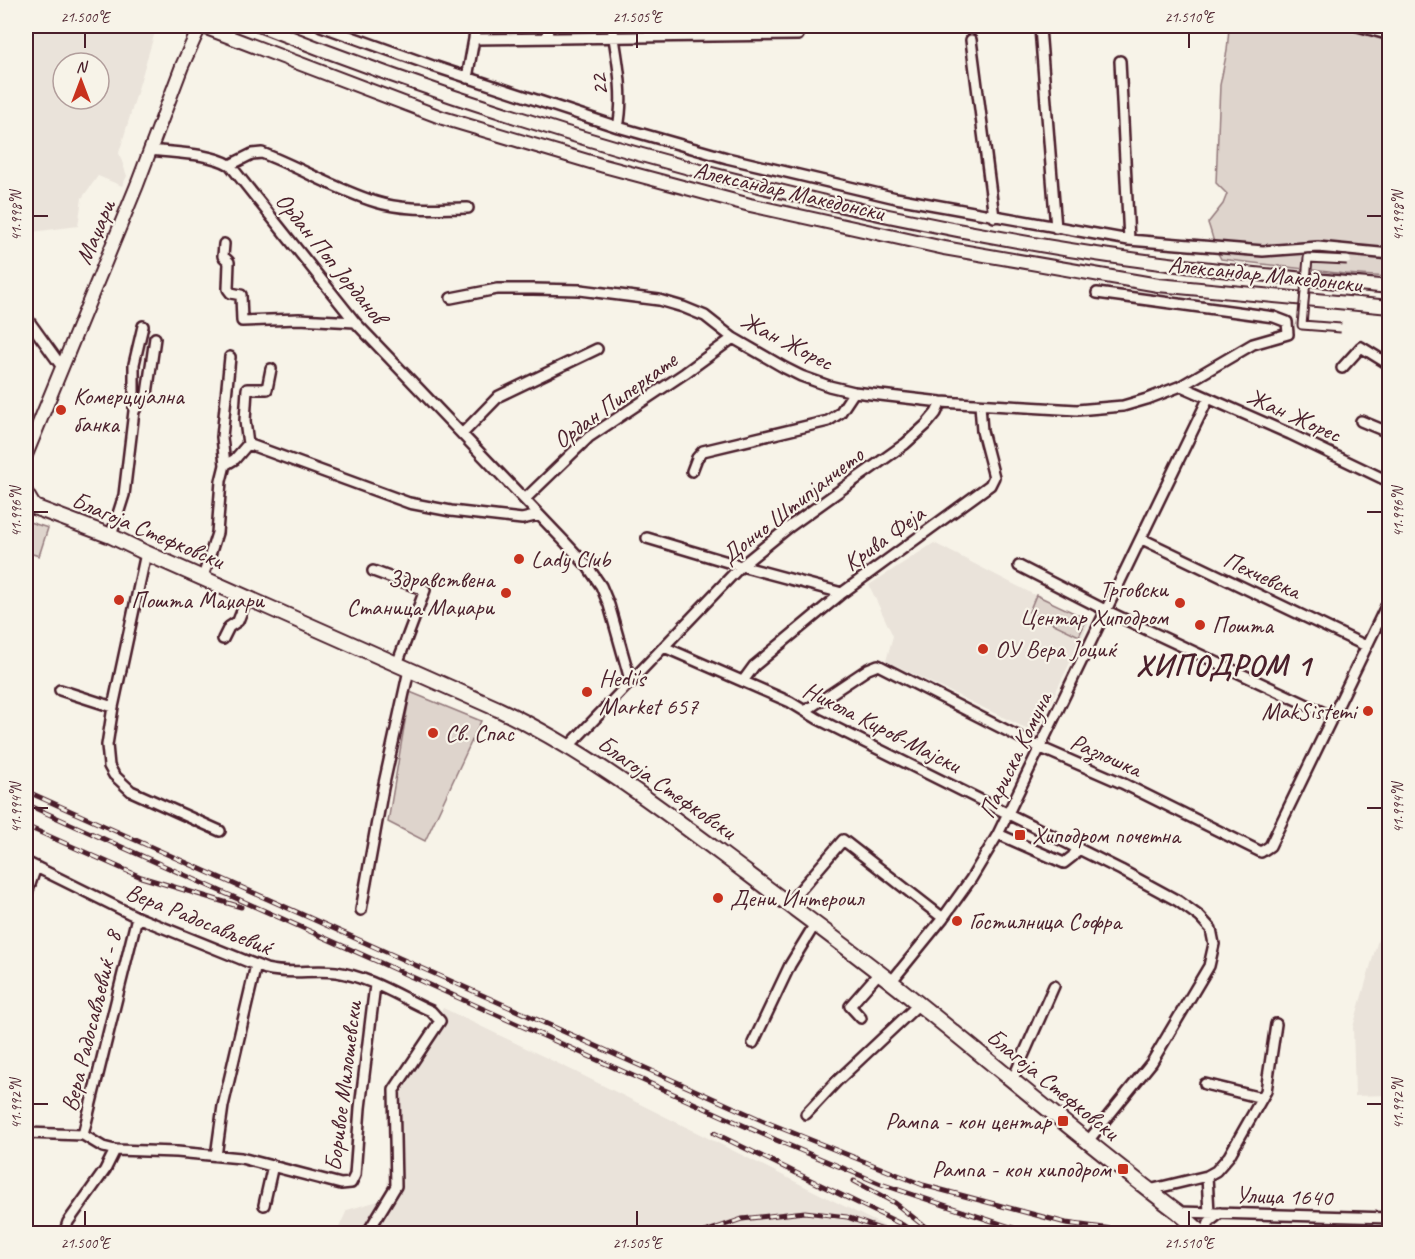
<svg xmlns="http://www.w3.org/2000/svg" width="1415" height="1259" viewBox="0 0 1415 1259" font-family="Caveat,sans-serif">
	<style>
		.built { fill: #eae3da; fill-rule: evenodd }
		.green { fill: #ded4cc; stroke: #947a7c; stroke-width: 1.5 }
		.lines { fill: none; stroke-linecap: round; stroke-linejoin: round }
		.minor-casing { stroke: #4a1f2b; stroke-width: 14 }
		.tertiary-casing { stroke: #4a1f2b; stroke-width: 16 }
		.secondary-casing { stroke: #4a1f2b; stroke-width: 18 }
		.minor { stroke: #f7f3e8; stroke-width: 9 }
		.tertiary { stroke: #f7f3e8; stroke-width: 12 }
		.secondary { stroke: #f7f3e8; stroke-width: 14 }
		.rail-casing { stroke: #4a1f2b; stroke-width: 5 }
		.rail { stroke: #f7f3e8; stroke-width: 3; stroke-dasharray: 9; stroke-linecap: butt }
		.pedestrian-bridge-casing { stroke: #4a1f2b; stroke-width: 11; stroke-linecap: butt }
		.pedestrian-bridge { stroke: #f7f3e8; stroke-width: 7 }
		.ticks { fill: none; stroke: #4a1f2b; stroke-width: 2 }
		.poi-dot { fill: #c8321e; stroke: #f7f3e8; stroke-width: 2 }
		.labels { text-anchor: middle; stroke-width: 4.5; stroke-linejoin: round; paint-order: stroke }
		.street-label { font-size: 24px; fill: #4a1f2b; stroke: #f7f3e8 }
		.poi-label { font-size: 24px; fill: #4a1f2b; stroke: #f7f3e8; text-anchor: start }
		.district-label { font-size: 30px; font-weight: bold; letter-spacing: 1.5px; fill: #4a1f2b; stroke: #f7f3e8 }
		.neatline { fill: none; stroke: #4a1f2b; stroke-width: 2 }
		.ticks-label { font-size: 15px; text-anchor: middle; fill: #4a1f2b }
	</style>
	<rect width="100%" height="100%" fill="#f7f3e8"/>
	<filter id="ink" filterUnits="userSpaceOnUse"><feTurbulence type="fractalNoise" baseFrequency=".0167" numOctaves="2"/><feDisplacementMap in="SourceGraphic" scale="12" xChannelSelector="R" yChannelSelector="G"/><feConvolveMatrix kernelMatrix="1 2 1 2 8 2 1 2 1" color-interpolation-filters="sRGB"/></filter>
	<g filter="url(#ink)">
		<!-- built -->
		<path class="built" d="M26,26h114l15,6 -36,121 8,23 -5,10 -24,-10 -16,22 -4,28 -46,6 -6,9zM63,63h36v36h-36z
			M934,543l155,80 -53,110 -150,-72 7,-25 -24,-51z
			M1389,921v174l-34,1 -2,-69 30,-105z
			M443,1008l141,68 302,151 -5,7h-545l11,-24 38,-11 17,-123z"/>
		<!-- green -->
		<path class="green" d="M1236,26h130l23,5v246l-44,-3 -124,-15c-7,-11 -8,-23 -13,-36l15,-19 4,-10 -11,-11 4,-98 7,-34 2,-23z
			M26,521l22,7 -9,28 -13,-4z
			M1036,595l51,24 -8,17 -50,-24z
			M410,692l71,29 -56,120 -37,-19z"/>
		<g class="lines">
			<defs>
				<path id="minor" d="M321,26l112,40 185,61 109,31 169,40 233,42 134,11 55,-4 72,7
					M547,26l1,12
					M612,26c5,32 13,69 6,101
					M1041,26l-1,2 16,200
					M1358,26l32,9
					M475,29l-1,10 324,-4 3,-9
					M971,40l23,177
					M1120,61l9,179
					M467,78l7,-39
					M150,150c23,3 60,3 80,15l125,157 210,220 23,25 13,19 8,19 22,78
					M230,165l22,-11 10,-1c39,15 75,37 114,49 29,9 61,6 92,6
					M224,244l-1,12 6,6 -1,27 3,4 10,2 1,26 57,-2 56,3
					M451,298l46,-9h36l47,1 79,10 24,7 22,9 28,22 52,30 16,8 28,10 25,6 87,10 136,8 46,-4 24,-7 34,-13 72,-42 35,-10 -1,-12 -13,-5 -177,-24
					M26,317l36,50
					M1342,368l19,-21 29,18
					M1181,386l109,48 100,48
					M134,411v-47l9,-38
					M1361,421l29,12
					M462,434l37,-38 98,-47
					M248,444l161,59 42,8 71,8 17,-4
					M225,465l10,-6 13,-15 -3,-23 2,-32h20l4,-20
					M692,471l5,-13 6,-7 125,-30 12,-8 14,-21
					M525,499l64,-62 96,-64 48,-35
					M111,536l13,-41 10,-84 13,-17 8,-56
					M647,538l94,28 101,27
					M1142,539l224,107
					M146,553l-33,154 -6,38 2,21 5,9 17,16 89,40
					M1019,566l88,45 226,106
					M373,571l52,19 -28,74
					M203,577l14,-44 4,-52 4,-16 -3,-28 8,-80
					M223,639l6,-12 9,-6 9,-23
					M664,647l126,55 28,17 303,151 57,31 22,16 11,12 3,15 -5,22 -57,96 -64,79
					M743,681l11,-15 88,-73 148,-108 4,-8 -12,-46 -2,-26
					M60,690l53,17
					M805,711l63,-42 10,-4 161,82 83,36 139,69 9,-6 120,-248
					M569,746l172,-180 48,-39 116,-83 21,-19 10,-12 5,-11
					M998,834l66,29 9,-7 5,-8
					M26,862l111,55 129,52c24,6 47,0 70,3 34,5 64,25 95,39l9,10 -46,69 2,96 -28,46
					M26,896l10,-29
					M789,903l54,-63 100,78
					M361,910l22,-122 26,-118
					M891,982l52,-64 28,-39 27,-45 210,-435
					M861,1018l-11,-12 29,-33
					M753,1043l37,-78 25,-41
					M1012,1081l42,-95
					M1205,1084l57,14
					M806,1114l30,-32 83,-78
					M26,1133l57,2 20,12 12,3 62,2 64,6 100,26 10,-1 4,-8 5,-67 15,-123
					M83,1135l54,-218
					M216,1156l7,-50 33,-141
					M1207,1176l2,37
					M1149,1190l58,-14 9,-5 13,-15 37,-65 10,-67
					M264,1205l9,-40
					M1178,1212l212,6
					M64,1234l4,-12 37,-52 10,-20
					M1206,1234l3,-12 11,-9"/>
				<path id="tertiary" d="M201,26l242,92 161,48 146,39 194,43 214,37 232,22
					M261,26c260,103 532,179 809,224 106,17 213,27 320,37
					M26,455l111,-270 45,-119 18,-40
					M26,492l9,15"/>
				<path id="secondary" d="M26,504l85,32 35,17 352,156c91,43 169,104 249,164 58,44 117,86 173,132 86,69 170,141 258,207l25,22"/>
			</defs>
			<!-- minor casing -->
			<use href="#minor" class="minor-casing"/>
			<!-- tertiary casing -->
			<use href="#tertiary" class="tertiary-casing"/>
			<!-- secondary casing -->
			<use href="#secondary" class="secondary-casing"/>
			<!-- minor -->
			<use href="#minor" class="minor"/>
			<!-- tertiary -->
			<use href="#tertiary" class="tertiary"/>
			<!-- secondary -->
			<use href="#secondary" class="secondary"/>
			<defs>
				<path id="rail" d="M26,791l740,331 157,63 143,38 84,11
					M26,804l750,336 105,44 150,50
					M26,826l115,51 100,30
					M714,1133l189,92 12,9
					M854,1181l41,22 39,31
					M699,1234l43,-15 63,-7 42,5 47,17"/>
			</defs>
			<!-- rail casing -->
			<use href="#rail" class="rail-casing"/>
			<!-- rail -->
			<use href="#rail" class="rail"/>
			<defs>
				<path id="pedestrian-bridge" d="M1341,328l-39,-3 6,-67 39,2"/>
			</defs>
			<!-- pedestrian-bridge casing -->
			<use href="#pedestrian-bridge" class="pedestrian-bridge-casing"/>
			<!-- pedestrian-bridge -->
			<use href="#pedestrian-bridge" class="pedestrian-bridge"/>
		</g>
	</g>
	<!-- ticks -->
	<path class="ticks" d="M85,33v15M637,33v15M1189,33v15M33,216h15M1367,216h15M33,512h15M1367,512h15M33,808h15M1367,808h15M33,1104h15M1367,1104h15M85,1211v15M637,1211v15M1189,1211v15"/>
	<!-- markers -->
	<g class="poi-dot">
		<circle cx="61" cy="410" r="6"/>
		<circle cx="519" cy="559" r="6"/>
		<circle cx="506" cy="593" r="6"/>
		<circle cx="119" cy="600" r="6"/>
		<circle cx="1180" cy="603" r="6"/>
		<circle cx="1200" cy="625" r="6"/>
		<circle cx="983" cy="649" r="6"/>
		<circle cx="587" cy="692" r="6"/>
		<circle cx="1368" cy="711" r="6"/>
		<circle cx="433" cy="733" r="6"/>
		<rect x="1014" y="829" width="12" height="12" rx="3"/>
		<circle cx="718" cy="898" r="6"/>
		<circle cx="957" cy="921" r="6"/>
		<rect x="1057" y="1115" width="12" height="12" rx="3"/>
		<rect x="1117" y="1163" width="12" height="12" rx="3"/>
	</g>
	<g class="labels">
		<!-- street labels -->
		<g class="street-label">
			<text transform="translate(599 85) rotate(-95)" y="8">22</text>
			<text transform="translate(789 191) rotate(13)" y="8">Александар Македонски</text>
			<text transform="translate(95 232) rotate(-67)" y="8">Маџари</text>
			<text transform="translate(331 258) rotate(51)" y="8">Ордан Поп Јорданов</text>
			<text transform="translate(1265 274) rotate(6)" y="8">Александар Македонски</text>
			<text transform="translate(787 341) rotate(27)" y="8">Жан Жорес</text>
			<text transform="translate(615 400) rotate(-36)" y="8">Ордан Пиперкате</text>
			<text transform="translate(1294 415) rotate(24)" y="8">Жан Жорес</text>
			<text transform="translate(792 505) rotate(-38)" y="8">Дончо Штипјанчето</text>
			<text transform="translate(148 530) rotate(23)" y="8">Благоја Стефковски</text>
			<text transform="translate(884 538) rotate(-36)" y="8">Крива Феја</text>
			<text transform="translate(1262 575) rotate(25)" y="8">Пехчевска</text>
			<text transform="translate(882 727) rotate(27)" y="8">Никола Киров-Мајски</text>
			<text transform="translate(1015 755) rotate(-64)" y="8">Париска Комуна</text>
			<text transform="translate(1106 755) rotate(24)" y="8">Разлошка</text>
			<text transform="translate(667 787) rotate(35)" y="8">Благоја Стефковски</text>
			<text transform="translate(199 919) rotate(22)" y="8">Вера Радосављевиќ</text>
			<text transform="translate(91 1021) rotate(-76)" y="8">Вера Радосављевиќ - 8</text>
			<text transform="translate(1053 1084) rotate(39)" y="8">Благоја Стефковски</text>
			<text transform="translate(343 1086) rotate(-83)" y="8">Боривое Милошевски</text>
			<text transform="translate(1284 1196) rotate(2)" y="8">Улица 1640</text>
		</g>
		<!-- poi labels -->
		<g class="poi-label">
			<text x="73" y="404">Комерцијална<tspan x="73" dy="28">банка</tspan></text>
			<text x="531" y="567">Lady Club</text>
			<text x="494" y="587" text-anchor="end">Здравствена<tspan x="494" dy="28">Станица Маџари</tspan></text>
			<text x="1168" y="597" text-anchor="end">Трговски<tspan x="1168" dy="28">Центар Хиподром</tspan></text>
			<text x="131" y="608">Пошта Маџари</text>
			<text x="1212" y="633">Пошта</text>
			<text x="995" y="657">ОУ Вера Јоциќ</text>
			<text x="599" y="686">Hedi's<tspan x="599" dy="28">Market 657</tspan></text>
			<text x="1356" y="719" text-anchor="end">MakSistemi</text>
			<text x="445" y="741">Св. Спас</text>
			<text x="1032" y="843">Хиподром почетна</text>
			<text x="730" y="906">Дени Интероил</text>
			<text x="969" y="929">Гостилница Софра</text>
			<text x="1051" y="1129" text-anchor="end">Рампа - кон центар</text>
			<text x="1111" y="1177" text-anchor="end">Рампа - кон хиподром</text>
		</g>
		<!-- district labels -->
		<g class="district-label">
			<text x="1224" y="675">ХИПОДРОМ 1</text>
		</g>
	</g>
	<!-- margin -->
	<rect width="1415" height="1259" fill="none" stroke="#f7f3e8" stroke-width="66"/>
	<!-- north arrow -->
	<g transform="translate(81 81)"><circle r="28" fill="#f7f3e8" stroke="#b29e9c" stroke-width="1.5"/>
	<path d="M0-4.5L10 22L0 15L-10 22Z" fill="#c8321e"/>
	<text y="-9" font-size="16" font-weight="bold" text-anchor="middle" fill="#4a1f2b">N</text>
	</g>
	<rect x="33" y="33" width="1349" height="1193" class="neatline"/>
	<g class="ticks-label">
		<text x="85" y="22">21.500°E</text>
		<text x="637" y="22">21.505°E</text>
		<text x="1189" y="22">21.510°E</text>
		<text transform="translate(16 216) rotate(-90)" y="5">41.998°N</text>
		<text transform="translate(1398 216) rotate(-90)" y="5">41.998°N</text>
		<text transform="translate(16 512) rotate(-90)" y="5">41.996°N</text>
		<text transform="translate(1398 512) rotate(-90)" y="5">41.996°N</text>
		<text transform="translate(16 808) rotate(-90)" y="5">41.994°N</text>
		<text transform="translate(1398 808) rotate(-90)" y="5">41.994°N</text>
		<text transform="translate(16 1104) rotate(-90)" y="5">41.992°N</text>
		<text transform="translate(1398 1104) rotate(-90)" y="5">41.992°N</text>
		<text x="85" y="1248">21.500°E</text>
		<text x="637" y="1248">21.505°E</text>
		<text x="1189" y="1248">21.510°E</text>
	</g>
</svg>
